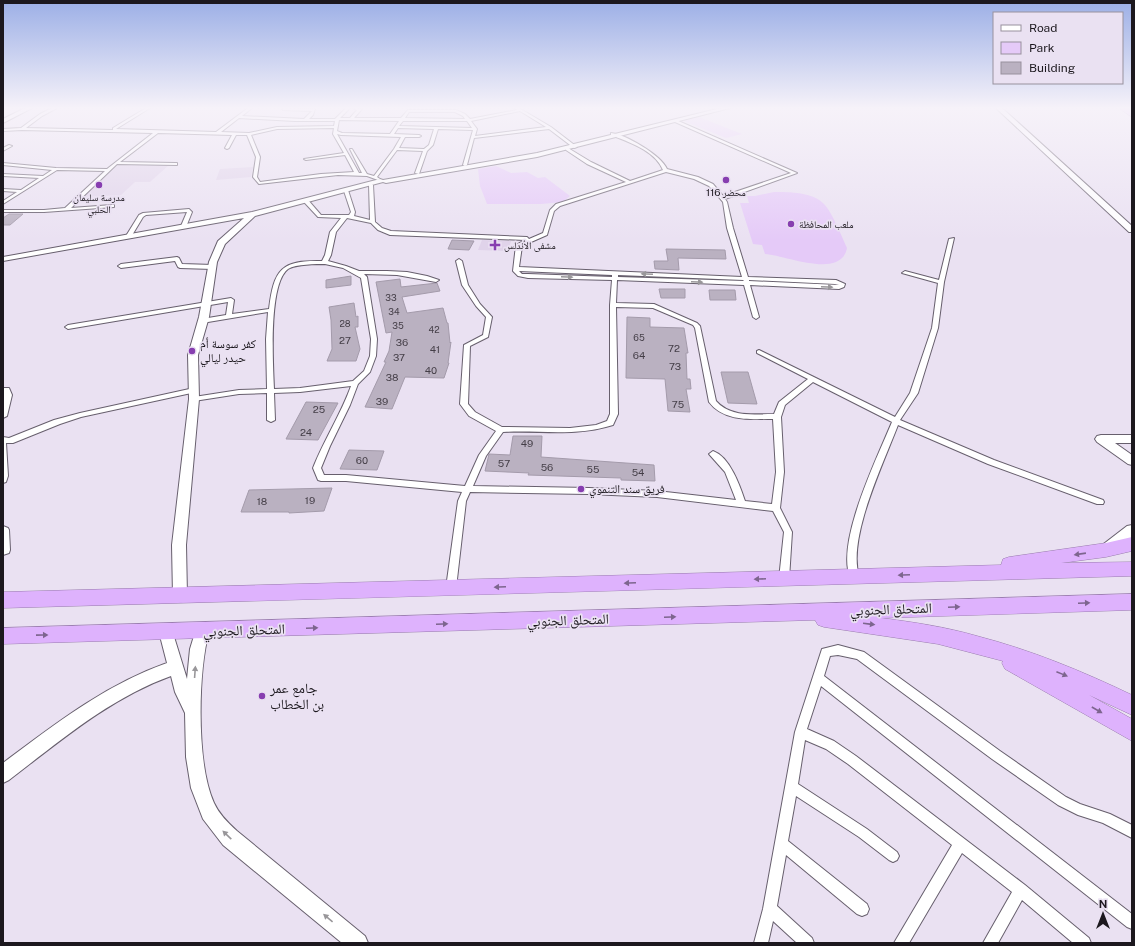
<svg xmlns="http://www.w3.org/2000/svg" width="1135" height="946" viewBox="0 0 1135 946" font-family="'Public Sans','Noto Naskh Arabic',sans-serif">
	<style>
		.built { fill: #e0d3ea }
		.green { fill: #e5caf8 }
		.building { fill: #bab1c1; stroke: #a49bab }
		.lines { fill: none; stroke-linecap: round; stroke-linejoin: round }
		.street-casing { stroke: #675f6d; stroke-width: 2 }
		.secondary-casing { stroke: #675f6d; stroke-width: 2 }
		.highway-casing { stroke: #9a7caf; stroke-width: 1 }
		.street { fill: #fff; fill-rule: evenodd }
		.secondary { fill: #fff; fill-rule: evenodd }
		.highway { fill: #deb2fd; fill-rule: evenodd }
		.oneway { fill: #99979a }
		.oneway2 { fill: #7d658e }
		.poi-dot { fill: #873eb0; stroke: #eae1f2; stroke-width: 1.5 }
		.labels { text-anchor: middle; stroke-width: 3.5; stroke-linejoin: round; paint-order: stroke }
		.far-number-label { font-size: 9px; fill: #443e47 }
		.far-poi-label { font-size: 10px; fill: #1c181e; stroke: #eae1f2 }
		.number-label { font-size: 10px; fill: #443e47 }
		.poi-label { font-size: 12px; fill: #1c181e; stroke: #eae1f2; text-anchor: start }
		.near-street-label { font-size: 14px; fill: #1c181e; stroke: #eae1f2 }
		.near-poi-label { font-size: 14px; fill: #1c181e; stroke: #eae1f2; text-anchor: start }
	</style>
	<rect width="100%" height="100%" fill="#eae1f2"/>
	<!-- built -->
	<path class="built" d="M118,164l51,1 -19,17h-15l-14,13 -38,2z
		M253,167l-2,10 -35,3 4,-11z
		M482,240l29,1 -3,10 -30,-1z"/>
	<!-- green -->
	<path class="green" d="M699,117l43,17 -16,4 -42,-17z
		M496,166l15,7 16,-1 11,6 7,-1 25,19 -7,6 -22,2h-54l-7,-18 -2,-17z
		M774,192c16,0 39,0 50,12 8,8 18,33 23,44 -6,32 -62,7 -82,6l-3,-9 -9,-1 -13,-41h9l-2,-7h8z"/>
	<!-- building -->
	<path class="building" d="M9,214h14l-13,11h-7v-7z
		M452,240l22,1 -5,9 -21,-1z
		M666,249l59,1 1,9 -48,-1 1,12 -24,-1 -1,-8h14z
		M351,276v9l-25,3v-8z
		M400,279l1,8 36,-4 3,8 -38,6 5,16 36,-5 4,15h1l2,20 1,-1 -3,21h1l-5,15 -39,-1 -13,32 -27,-2 21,-45h-2l5,-11 3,-19 -6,1 -10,-51z
		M659,289h26v9h-24z
		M709,290h26l1,10h-26z
		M354,303l2,14 2,-1v11h-3l5,22 -4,12h-29l5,-12 -1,-29 -2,-13z
		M627,317l23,1v9l34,1 4,25h-2l1,26h3l1,10h-5l4,23 -22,-1 -3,-32 -39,-1z
		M721,372h27l9,32 -29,-1z
		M306,402l32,1 -20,37 -32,-1z
		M513,436h29l-1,21 113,8 1,16 -34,-1v-2l-93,-3 1,-2 -44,-2 4,-17 21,1z
		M349,450l35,1 -7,19 -37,-1z
		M332,488l-8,23 -35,2v-1h-48l8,-22z"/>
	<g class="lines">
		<defs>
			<path id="street" d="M52,108h5l-15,8 -16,12 87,2v-2l33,-20h4l-34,21 100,3 32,-24h4l-10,8 62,3 8,-8 -29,-1 -1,-2 33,1 -2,6 -4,4h26l11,-11h4l-10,10h10l7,-8 -4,-2 9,1 -8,9h47l7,-8h48l9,4 5,5 47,-9 -2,-2h4l32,19 26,20 -3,1 -25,-19 -75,9 -7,27 -2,1 -2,-1 10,-35 -35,-1 -5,16 -6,6 -8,23 -4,-1 8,-22 -26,-1 -20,27 3,2 -2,1 -11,-4 -29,-1 -79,9 -6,-7 3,-20 -9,-22h-11l-7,13 -2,1 -2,-1 7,-13 -74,-2 -38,29 55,1h2v2l-60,-1 -46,44 41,-3h2v2l-70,5h-41v-2h41l21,-2 40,-37 -48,-1 -54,34v-3l14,-9 -14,-1v-2l18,1 18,-12 -36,-2v-2l40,2 9,-6 -49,-5v-2l53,5 51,1 46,-36 -131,-3 -19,1v-2l18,-1 19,-14zM520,111l26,16 -71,9 2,-7 -6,-8zM409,112h46l8,4 2,3 -60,-1zM239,118l56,3h40l-1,5 -57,1 -28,6 -28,-1zM339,120l60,1 -9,13 -48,-1 -5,-2zM403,121h64l5,7 -73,-2zM334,128l-1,6 11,19 -40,6 2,1 39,-5 9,17 -33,2 -61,8 -3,-5 3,-20 -9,-22 26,-6zM398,128l36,1 -5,16 -5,4 -25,-1 6,-11h14l2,-1 -2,-1 -25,-1zM337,134l4,1 60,2 -7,12 -20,27 -7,-2 -15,-25h-2l12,24h-3z
				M676,120l121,53 -72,26 2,3 6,26 15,49 88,3 9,4 -1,3 -5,2 -89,-4 9,32 -3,2 -3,-2 -9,-32 -127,-5 -1,23 38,1 43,19 3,3 16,75c15,17 39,13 58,13l5,-12 29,-23 -51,-26v-2l2,-1 136,67 15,-24 22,-65 6,-45 -36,-10 3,-2 34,9 10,-41 5,-1 -10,44 -6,46 -20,65 -18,27 94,40 109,40 1,2 -1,2h-6l-109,-40 -90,-39c-14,37 -51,113 -39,151l-2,3 -3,1 -3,-1c-17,-34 27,-123 41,-157l-79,-40 -28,23 -4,12 3,55 -4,36 12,24 -3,47 -2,3 -3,1 -3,-1 -2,-3 5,-47 -11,-21 -116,-14 -68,-3 -119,-2 -4,9 -10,87 -2,3 -3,1 -3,-1 -2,-3 12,-87 4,-9 -116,-11h-25l-3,-1 -5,-12c11,-28 28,-54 38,-82l-51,6 -26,1 1,27 -4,2 -4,-2v-27l-28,1 -45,7h-3l-1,-2 4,-2 45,-7 28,-1 -1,-50 2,-27 -66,11 -3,-2 3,-2 24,-4 2,-13 -160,27 -3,-2 3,-2 163,-27 3,2 -2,14 37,-5c5,-40 12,-49 53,-48l3,-6 5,-23 11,-14 -23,-1 -14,-15v-2h4l13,15h28l2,-3 -7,-21 4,-1 7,22 -1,4 16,4 -1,-35 2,-1 2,1 2,37 7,6 9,3 136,6 2,2 14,-6 7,-23 6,-6 70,-22 -39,-18 -21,-14v-2h2l23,14 39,19 33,-11c-8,-20 -35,-28 -52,-35v-2c14,1 50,22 56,36l31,8 15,7 10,12 68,-23 -116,-51zM666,172l28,7 15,7 9,10 5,6 4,26 15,49 -223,-10 3,-21 25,-11 7,-24 6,-5zM347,218l24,5 7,7 12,5 135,5 -9,5 -3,26 5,5 10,2 84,2 -2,25v109l-3,7 -11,4 -26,3 -68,-1 -27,-15 -7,-8 2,-58 18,-9 4,-20 -12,-13 -12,-19 -6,-24 -3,-2 -3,2 6,24 14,21 10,11 -3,18 -19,10 -4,59 9,12 27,15 -17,24 -14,31 -119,-11h-22l-3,-7 9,-22 20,-41 8,-21 12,-12 6,-16 1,-17 -10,-62 -3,-3 33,1 39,7 3,-2 -12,-4 -20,-4 -20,-1h-28l-13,-5 -18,-5 3,-6 5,-23zM325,264l18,4 18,10 10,61 -1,17 -6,15 -11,10 -53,7 -26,1c-1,-25 -6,-105 14,-120 8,-5 28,-5 37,-5zM519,271l93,4v2l-84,-3h-6zM618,275l125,5 1,1 -126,-4zM749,280l86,4 4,1 -90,-4zM616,307l37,1 40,17 2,3 14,74c15,20 42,17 64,17l3,53 -4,32 -27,-3c-5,-15 -15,-44 -32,-50l-4,3 16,18 11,28 -79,-9 -68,-3 -116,-2 13,-30 17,-24c39,-2 71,5 110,-7l5,-11z
				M9,145l3,1 -9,5v-3z
				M189,209l3,3 -6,15 -5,-1 6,-14 -41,3 -3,2 -12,20 -5,-1 13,-21 4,-2z
				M177,257l2,1 3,6 31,1 3,2 -3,2 -33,-1 -2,-1 -3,-6 -54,7 -3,-2 3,-2z
				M3,388h6l3,7 -5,21 -4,2v-17l1,-6z
				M194,388h2l2,2 -2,2 -115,25 -21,7 -47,19h-7l2,33 -2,6 -3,1v-46l6,1 45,-18 26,-7z
				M3,526l5,2 1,2 1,20 -1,3 -6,2z
				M838,645l26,7 136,99 66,46 14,7 30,10 22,11v13l-29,-15 -25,-8 -20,-10 -66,-46 -135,-100 -19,-4 -8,1 -6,20 308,238v15l-5,-2 -306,-241 -14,43 27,12 22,15 169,129 64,53 2,5h-18l-51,-43 -24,43h-15l29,-51 -50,-39 -53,90h-15l58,-98 -104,-81 -22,-15 -21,-9 -7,44 69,45 30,23 2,4 -2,4 -4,2 -4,-2 -30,-23 -63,-41 -8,45 79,63 2,5 -2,5 -5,2 -5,-2 -71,-59 -9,51 35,32 2,5h-17l-24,-22 -5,22h-14l9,-34 32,-177 27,-83z"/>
			<path id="secondary" d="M25,108h7l-29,15v-4z
				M721,108h9l-193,49 -151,26 -3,-1 -128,34 -30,28 -8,18 -8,55 -11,38 1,44 -13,146 1,51 -2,4 -5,2 -5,-2 -2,-4 -1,-51 17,-146 -1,-44 11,-38 10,-55 9,-21 26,-23 -241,43v-4l249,-45 128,-33 3,1 154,-27z
				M996,108h6l130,118v6h-3z
				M1101,435h31v8h-17l17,12v10l-4,-1 -31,-22 -2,-3 2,-3z
				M1132,525v12c-8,7 -20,21 -31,17l-2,-4 2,-4 26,-20z
				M202,624l5,2 2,5c-11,42 -13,132 5,172 5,11 14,20 23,28l128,105 3,7h-26l-119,-98 -20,-26 -12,-31 -5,-31 -1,-44 -10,-21 -4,-16c-61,22 -111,65 -162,104l-6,3v-20c52,-39 102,-78 164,-100l-8,-31 2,-5 5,-2 5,2 16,52 3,-30 7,-23z"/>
			<path id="highway" d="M1119,108h7l6,4v5z
				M1132,537v14l-26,6 -45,6 71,-1v14l-1129,32v-16l998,-27 2,-6 6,-2 97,-14z
				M1132,594v16l-251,8c32,4 65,9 96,18 54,14 105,35 155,59v20l-43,-20 43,24v22l-127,-72 -3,-6 1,-2 -65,-17 -114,-17 -6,-2 -3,-5 -812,24v-16z"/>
		</defs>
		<!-- street casing -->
		<use href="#street" class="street-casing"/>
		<!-- secondary casing -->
		<use href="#secondary" class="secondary-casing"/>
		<!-- highway casing -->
		<use href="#highway" class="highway-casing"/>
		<!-- street -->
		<use href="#street" class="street"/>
		<!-- secondary -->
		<use href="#secondary" class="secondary"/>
		<!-- highway -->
		<use href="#highway" class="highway"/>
	</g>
	<!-- one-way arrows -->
	<defs><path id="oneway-solid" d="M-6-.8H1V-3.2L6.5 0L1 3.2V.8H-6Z"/></defs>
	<g class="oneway">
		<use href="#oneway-solid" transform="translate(647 274) rotate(-177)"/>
		<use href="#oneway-solid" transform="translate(567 277) rotate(2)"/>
		<use href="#oneway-solid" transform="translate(697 282) rotate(2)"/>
		<use href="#oneway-solid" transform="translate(827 287) rotate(2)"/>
		<use href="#oneway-solid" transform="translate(195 672) rotate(-86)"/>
		<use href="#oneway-solid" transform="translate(227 835) rotate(-136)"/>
		<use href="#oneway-solid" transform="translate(328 918) rotate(-140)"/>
	</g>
	<g class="oneway2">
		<use href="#oneway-solid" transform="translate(1080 554) rotate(172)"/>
		<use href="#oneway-solid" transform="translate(904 575) rotate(178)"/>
		<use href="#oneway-solid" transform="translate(760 579) rotate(178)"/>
		<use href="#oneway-solid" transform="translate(630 583) rotate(178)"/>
		<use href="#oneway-solid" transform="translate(500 587) rotate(178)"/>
		<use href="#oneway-solid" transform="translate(1084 603) rotate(-2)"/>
		<use href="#oneway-solid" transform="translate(954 607) rotate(-2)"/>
		<use href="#oneway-solid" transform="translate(670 617) rotate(-2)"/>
		<use href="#oneway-solid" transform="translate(442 624) rotate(-2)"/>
		<use href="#oneway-solid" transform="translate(869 624) rotate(7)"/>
		<use href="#oneway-solid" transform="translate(312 628) rotate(-2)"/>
		<use href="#oneway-solid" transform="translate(42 635) rotate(-1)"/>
		<use href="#oneway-solid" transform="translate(1062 674) rotate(22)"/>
		<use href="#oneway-solid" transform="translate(1097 710) rotate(30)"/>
	</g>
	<!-- sky -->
	<linearGradient id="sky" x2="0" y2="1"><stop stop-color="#9cafe6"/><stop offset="0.45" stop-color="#f6f2f9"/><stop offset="1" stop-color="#f6f2f9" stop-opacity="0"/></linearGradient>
	<rect width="1135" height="240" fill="url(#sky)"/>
	<!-- markers -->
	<g class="poi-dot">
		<circle cx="726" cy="180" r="4"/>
		<circle cx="99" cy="185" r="4"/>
		<circle cx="791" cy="224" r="4"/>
		<path d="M493 239h4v4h4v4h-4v4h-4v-4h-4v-4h4z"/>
		<circle cx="192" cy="351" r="4"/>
		<circle cx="581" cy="489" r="4"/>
		<circle cx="262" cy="696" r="4"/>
	</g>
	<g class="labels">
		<!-- far-number labels -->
		<g class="far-number-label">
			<text x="391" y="301">33</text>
			<text x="394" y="315">34</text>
			<text x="345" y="327">28</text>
			<text x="398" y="329">35</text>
			<text x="434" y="333">42</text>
			<text x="639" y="341">65</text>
		</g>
		<!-- far-poi labels -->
		<g class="far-poi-label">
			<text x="726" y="196">محضر 116</text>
			<text x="99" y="201">مدرسة سليمان<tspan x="99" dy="12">الحلبي</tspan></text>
			<text x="799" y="228" text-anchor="start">ملعب المحافظة</text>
			<text x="504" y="249" text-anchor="start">مشفى الأندلس</text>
		</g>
		<!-- number labels -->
		<g class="number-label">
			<text x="345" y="344">27</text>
			<text x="402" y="346">36</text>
			<text x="674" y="352">72</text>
			<text x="435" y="353">41</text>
			<text x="639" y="359">64</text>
			<text x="399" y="361">37</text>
			<text x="675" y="370">73</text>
			<text x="431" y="374">40</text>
			<text x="392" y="381">38</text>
			<text x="382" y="405">39</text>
			<text x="678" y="408">75</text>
			<text x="319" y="413">25</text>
			<text x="306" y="436">24</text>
			<text x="527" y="447">49</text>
			<text x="362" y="464">60</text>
			<text x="504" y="467">57</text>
			<text x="547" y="471">56</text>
			<text x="593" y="473">55</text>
			<text x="638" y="476">54</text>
			<text x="310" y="504">19</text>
			<text x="262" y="505">18</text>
		</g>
		<!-- poi labels -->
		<g class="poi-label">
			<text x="200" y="348">كفر سوسة أم<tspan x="200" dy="14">حيدر ليالي</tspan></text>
			<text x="589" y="493">فريق سند التنموي</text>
		</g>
		<!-- near-street labels -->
		<g class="near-street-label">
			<text transform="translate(891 609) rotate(-2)" y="5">المتحلق الجنوبي</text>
			<text transform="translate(568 620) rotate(-2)" y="5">المتحلق الجنوبي</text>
			<text transform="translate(244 630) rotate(-2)" y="5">المتحلق الجنوبي</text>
		</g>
		<!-- near-poi labels -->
		<g class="near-poi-label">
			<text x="270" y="693">جامع عمر<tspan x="270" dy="16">بن الخطاب</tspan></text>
		</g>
	</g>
	<!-- border -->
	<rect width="1135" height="946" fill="none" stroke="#1c181e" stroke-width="8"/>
	<!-- legend -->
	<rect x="993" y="12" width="130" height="72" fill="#eae1f2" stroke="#98919d"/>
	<rect x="1001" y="25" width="20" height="6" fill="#ffffff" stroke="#98919d"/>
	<text x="1029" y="32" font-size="12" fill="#1c181e">Road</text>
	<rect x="1001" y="42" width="20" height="12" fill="#e5caf8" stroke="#98919d"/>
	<text x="1029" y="52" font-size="12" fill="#1c181e">Park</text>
	<rect x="1001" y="62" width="20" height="12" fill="#bab1c1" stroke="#98919d"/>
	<text x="1029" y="72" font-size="12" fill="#1c181e">Building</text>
	<!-- north arrow -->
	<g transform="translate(1103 914)" stroke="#eae1f2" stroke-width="3" paint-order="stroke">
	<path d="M0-3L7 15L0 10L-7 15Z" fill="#1c181e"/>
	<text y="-6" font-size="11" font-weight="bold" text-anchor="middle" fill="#1c181e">N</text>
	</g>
</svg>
